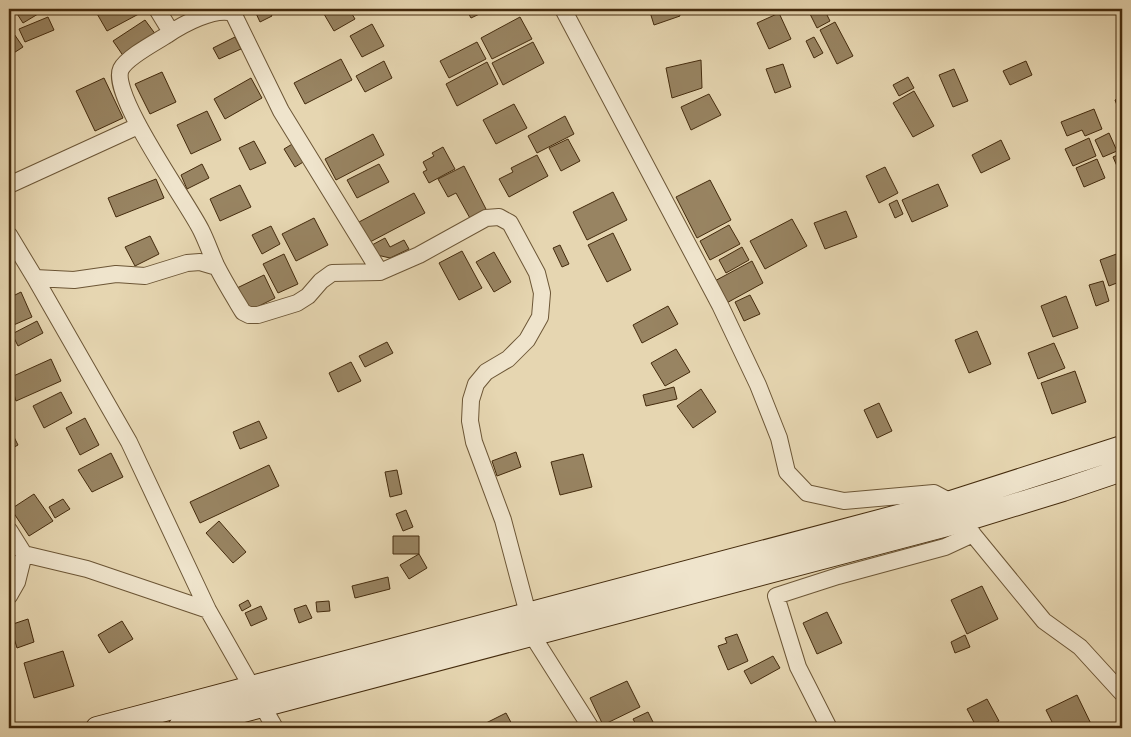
<svg xmlns="http://www.w3.org/2000/svg" width="1131" height="737" viewBox="0 0 1131 737" font-family="'IM FELL French Canon',serif">
	<style>
		.building { fill: #988462; stroke: #442b0d }
		.lines { fill: none; stroke-linecap: round; stroke-linejoin: round }
		.minor-casing { stroke: #6c5636; stroke-width: 18 }
		.secondary-casing { stroke: #442b0d; stroke-width: 24 }
		.minor { stroke: #efe4cc; stroke-width: 16 }
		.secondary { stroke: #efe4cc; stroke-width: 22 }
	</style>
	<rect width="100%" height="100%" fill="#e6d6b1"/>
	<filter id="stains"><feTurbulence type="fractalNoise" baseFrequency=".004" numOctaves="4"/><feColorMatrix values="0 0 0 0 .2 0 0 0 0 .09 0 0 0 0 .02 0 0 0 .5 -.17"/></filter>
	<radialGradient id="worn" r=".72"><stop offset=".6" stop-color="#630" stop-opacity="0"/><stop offset="1" stop-color="#630" stop-opacity=".3"/></radialGradient>
	<!-- building -->
	<path class="building" d="M14,9h28l1,2 -20,12z
		M102,9h46l-41,22 -11,-19z
		M254,9h14l4,7 -12,6z
		M321,9h28l6,10 -21,12z
		M466,9h24l-19,9z
		M649,9h29l2,7 -26,9z
		M816,9h8l6,12 -13,7 -8,-16z
		M779,13l12,26 -22,10 -12,-26z
		M48,17l6,13 -29,12 -6,-13z
		M520,17l12,22 -40,20 -11,-21z
		M145,20l11,15 -32,22 -11,-16z
		M835,22l18,34 -16,8 -17,-34z
		M372,24l12,22 -22,11 -12,-21z
		M10,28l13,19 -14,9v-27z
		M235,37l6,12 -22,10 -6,-11z
		M814,37l9,16 -9,5 -8,-17z
		M477,42l9,17 -37,19 -9,-17z
		M533,42l11,21 -41,22 -11,-22z
		M341,59l11,21 -47,24 -11,-21z
		M701,60l1,28 -30,10 -6,-30z
		M384,61l8,17 -27,14 -9,-16z
		M1026,61l6,14 -22,10 -7,-14z
		M487,62l11,22 -41,22 -11,-22z
		M783,64l8,23 -16,6 -9,-24z
		M954,69l14,32 -15,6 -14,-32z
		M162,72l14,30 -26,12 -15,-30z
		M908,77l6,11 -15,8 -6,-11z
		M104,78l19,40 -28,13 -19,-40z
		M251,78l11,20 -37,21 -11,-20z
		M914,91l20,35 -21,11 -20,-34z
		M709,94l12,21 -30,15 -10,-23z
		M1122,97v21l-7,-18z
		M514,104l13,24 -31,16 -13,-24z
		M1094,109l8,20 -17,7 -3,-6 -15,6 -6,-14z
		M207,111l14,29 -30,14 -14,-29z
		M565,116l9,18 -37,19 -9,-17z
		M1109,133l8,18 -14,6 -8,-17z
		M373,134l11,21 -48,25 -11,-21z
		M1089,138l7,18 -23,10 -8,-17z
		M568,139l12,22 -19,10 -12,-23z
		M1001,140l9,19 -29,14 -9,-18z
		M254,141l12,22 -16,7 -11,-22z
		M294,143l11,18 -10,6 -11,-18z
		M443,147l12,22 -26,14 -6,-11 4,-2 -4,-8 11,-6 -2,-3z
		M1122,153v19l-2,1 -7,-16z
		M537,155l11,21 -39,21 -10,-18 14,-7 -2,-4z
		M1097,159l8,19 -21,9 -8,-19z
		M202,164l7,14 -22,11 -6,-14z
		M379,164l10,18 -32,16 -10,-18z
		M464,166l23,45 -16,9 -15,-27 -8,4 -10,-18z
		M885,167l13,26 -19,10 -13,-27z
		M156,179l8,19 -48,19 -8,-19z
		M710,180l21,40 -34,18 -21,-41z
		M938,184l10,22 -36,16 -10,-22z
		M240,185l11,22 -31,14 -10,-22z
		M613,192l14,28 -40,20 -14,-28z
		M414,193l11,20 -55,29 -11,-20z
		M897,200l6,14 -8,4 -6,-14z
		M846,211l11,26 -32,12 -11,-26z
		M314,218l14,27 -32,16 -14,-27z
		M792,219l15,27 -42,23 -15,-28z
		M729,225l11,19 -30,16 -10,-19z
		M271,226l9,18 -18,10 -10,-19z
		M613,233l18,37 -24,12 -19,-37z
		M150,236l9,18 -24,12 -10,-19z
		M385,238l5,9 14,-7 5,9 -19,9 -13,-3 -5,-10z
		M560,245l9,19 -7,3 -9,-19z
		M742,247l7,13 -23,13 -7,-13z
		M462,251l20,37 -23,12 -20,-37z
		M494,252l17,30 -17,10 -18,-30z
		M1122,252v29l-13,5 -9,-26z
		M284,254l14,30 -20,9 -15,-29z
		M752,261l11,22 -40,22 -12,-22z
		M264,275l11,23 -26,13 -12,-23z
		M1103,281l6,20 -13,5 -7,-21z
		M21,292l11,25 -23,10v-29z
		M750,295l10,19 -16,7 -9,-19z
		M1066,296l12,32 -25,9 -12,-31z
		M668,306l10,18 -36,19 -9,-18z
		M37,321l6,12 -25,13 -6,-12z
		M977,331l14,33 -22,9 -14,-33z
		M387,342l6,11 -28,14 -6,-11z
		M1054,343l11,25 -27,11 -10,-26z
		M676,349l14,23 -25,14 -14,-23z
		M51,359l10,22 -45,20 -7,-23z
		M351,362l10,19 -23,11 -9,-19z
		M1075,371l11,31 -34,12 -11,-31z
		M674,387l3,12 -31,7 -3,-11z
		M701,389l15,23 -23,16 -16,-22z
		M61,392l11,21 -28,15 -11,-22z
		M879,403l13,28 -15,7 -13,-28z
		M85,418l14,27 -19,10 -14,-27z
		M259,421l8,17 -27,11 -7,-17z
		M10,429l8,16 -9,5v-20z
		M516,452l5,15 -24,9 -5,-15z
		M111,453l12,24 -31,15 -14,-22z
		M583,454l9,33 -32,8 -9,-33z
		M269,465l10,21 -79,37 -10,-21z
		M397,470l5,24 -12,3 -5,-25z
		M34,494l19,27 -24,15 -18,-27z
		M63,499l7,10 -15,9 -6,-11z
		M406,510l7,17 -10,4 -7,-17z
		M219,521l27,31 -13,11 -27,-30z
		M393,536h26v18h-26z
		M419,554l8,14 -18,11 -9,-14z
		M388,577l2,12 -35,9 -3,-12z
		M982,586l16,33 -31,15 -16,-34z
		M248,600l3,6 -9,5 -3,-6z
		M329,601l1,10 -13,1 -1,-10z
		M306,605l6,13 -13,5 -5,-14z
		M261,606l6,13 -16,7 -6,-13z
		M827,612l15,31 -25,11 -14,-31z
		M28,619l6,23 -17,6 -7,-23z
		M122,621l11,18 -24,14 -11,-18z
		M737,634l11,27 -20,9 -10,-24 9,-3 -2,-5z
		M965,635l5,12 -15,6 -4,-11z
		M63,651l11,35 -40,12 -10,-35z
		M773,656l7,12 -29,16 -7,-13z
		M627,681l13,26 -37,18 -13,-27z
		M1077,695l16,33h-38l-9,-18z
		M987,699l12,22 -14,7h-8l-10,-19z
		M648,712l8,16h-18l-5,-9z
		M506,713l8,15h-25l-3,-5z"/>
	<g class="lines">
		<defs>
			<path id="minor" d="M157,9l14,23
				M563,9l157,296 38,80 21,53 8,34 20,21 37,8 90,-8 17,9 11,19 82,100 36,26 42,46
				M9,185l129,-59
				M9,235l26,43 94,164 79,168 67,118
				M380,272l-99,-161 -48,-98c-18,-6 -50,11 -66,22 -11,7 -40,22 -46,34 -12,25 67,134 80,161 6,12 10,24 15,35 8,16 18,32 27,47l6,3h9l39,-12 11,-7 13,-15 11,-8 48,-1 39,-17 67,-37 13,-1 11,6 27,50 5,20 -2,24 -13,23 -19,19 -22,13 -10,12 -5,16 -1,21 4,21 29,78 25,94
				M35,278l39,2 42,-6 29,2 42,-13 13,-1 17,5
				M9,530l15,24 -7,28 -8,14
				M24,554l63,15 121,41
				M532,635l59,93
				M829,728l-31,-61 -22,-71 62,-20 107,-29 28,-13"/>
			<path id="secondary" d="M97,728l854,-226 171,-55
				M179,728l783,-207 101,-31 59,-20"/>
		</defs>
		<!-- minor casing -->
		<use href="#minor" class="minor-casing"/>
		<!-- secondary casing -->
		<use href="#secondary" class="secondary-casing"/>
		<!-- minor -->
		<use href="#minor" class="minor"/>
		<!-- secondary -->
		<use href="#secondary" class="secondary"/>
	</g>
	<!-- margin -->
	<rect width="1131" height="737" fill="none" stroke="#e6d6b1" stroke-width="30"/>
	<rect x="10" y="10" width="1111" height="717" fill="none" stroke="#442b0d" stroke-width="2.5"/>
	<rect x="15" y="15" width="1101" height="707" fill="none" stroke="#442b0d"/>
	<rect width="100%" height="100%" filter="url(#stains)"/>
	<rect width="100%" height="100%" fill="url(#worn)"/>
</svg>
